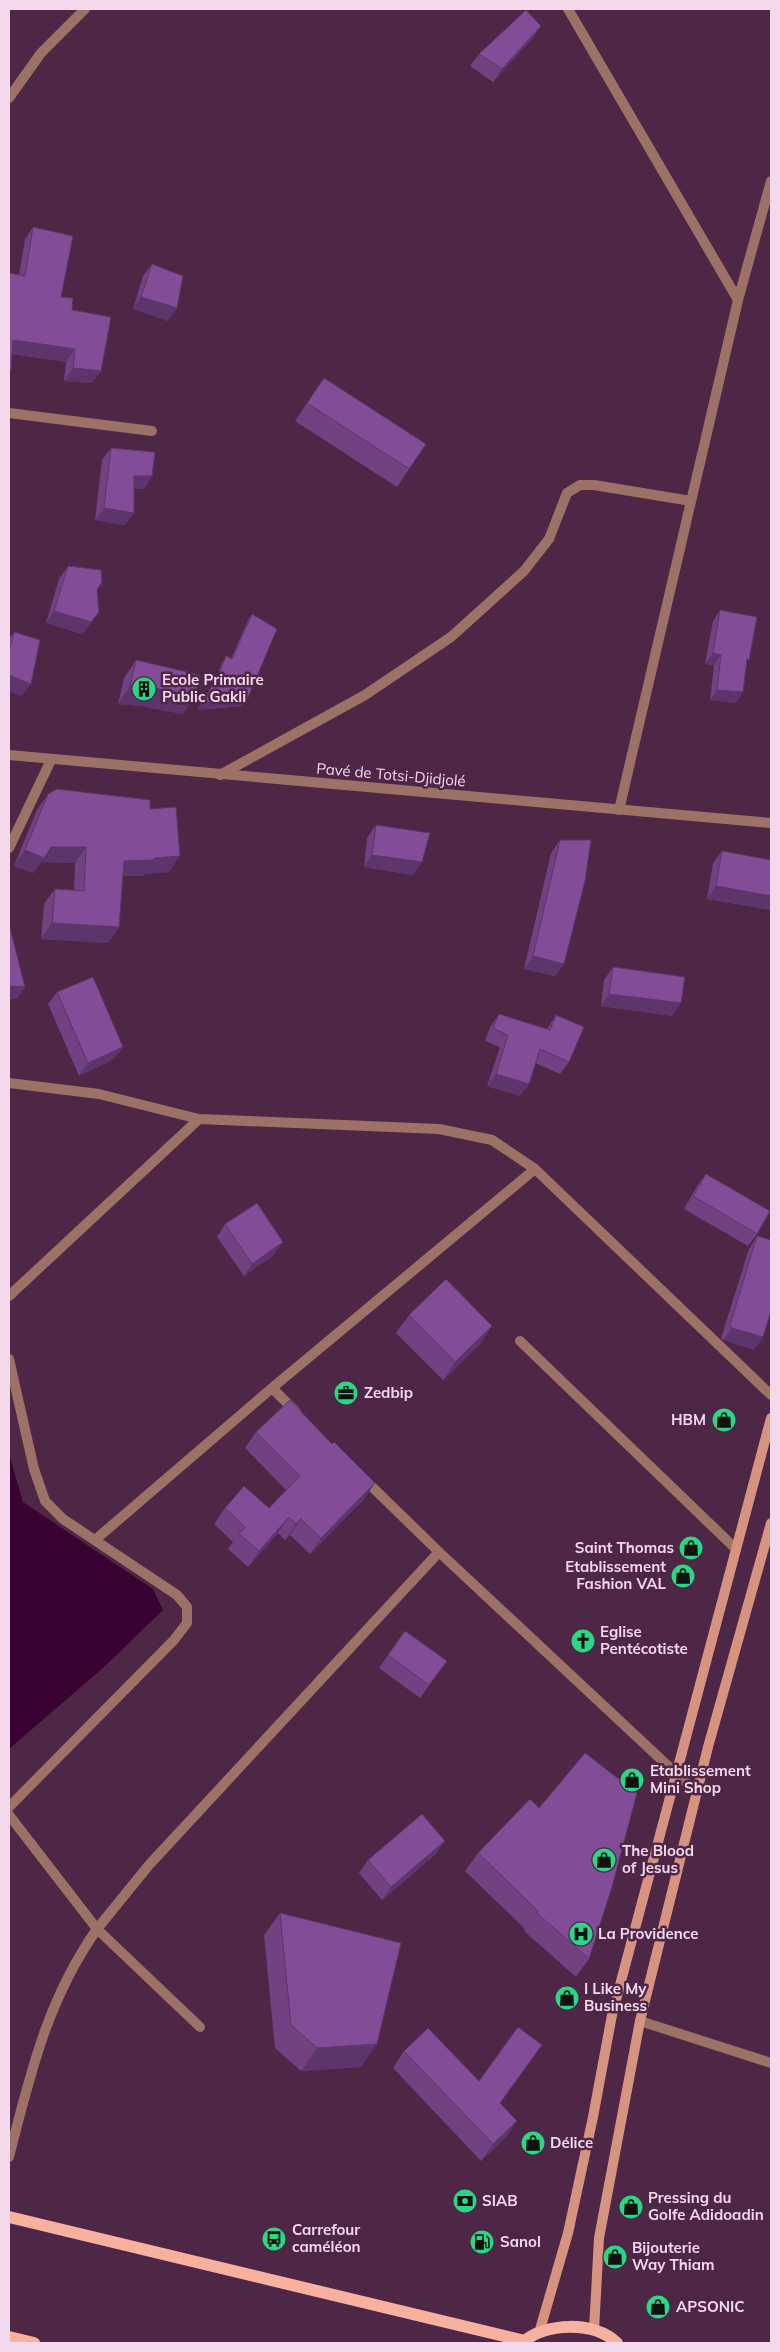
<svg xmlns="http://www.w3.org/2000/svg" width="780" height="2352" viewBox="0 0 780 2352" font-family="Mulish,sans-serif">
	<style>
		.water { fill: #3a0231 }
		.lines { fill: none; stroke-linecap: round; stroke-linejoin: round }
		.minor { stroke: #9d7266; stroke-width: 10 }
		.tertiary { stroke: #9d7266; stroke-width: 10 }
		.secondary { stroke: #d69380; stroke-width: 10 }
		.primary { stroke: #f7b19e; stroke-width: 12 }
		.wall { fill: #714182 }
		.shaded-wall { fill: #5c356a }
		.building { fill: #834c97; stroke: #5c356a }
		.labels { text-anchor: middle; stroke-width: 5; stroke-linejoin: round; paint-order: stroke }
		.poi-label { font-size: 15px; font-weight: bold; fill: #f4d9ec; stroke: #4e2646; text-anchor: start }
		.street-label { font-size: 15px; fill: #f4d9ec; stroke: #4e2646 }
	</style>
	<rect width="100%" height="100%" fill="#4e2646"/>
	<!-- water -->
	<path class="water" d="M9,1454l14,48 130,87 10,21 -59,57 -95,82z"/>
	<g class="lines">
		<!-- minor -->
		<path class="minor" d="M568,9l170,291
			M9,98l32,-45 44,-44
			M9,413l143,18
			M220,775l145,-80 86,-58 73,-66 25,-32 18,-46 13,-8h14l97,16
			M619,810l119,-510 33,-119
			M9,848l42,-88
			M9,1083l90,11 100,25 240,10 53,11 43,29 236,226
			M9,1296l190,-177
			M520,1341l216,208
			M9,1359l25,110 11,32 18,18 114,76 10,12v16l-13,17 -165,167
			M272,1388l24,24
			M363,1478l76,74 258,241
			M95,1540l177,-152 263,-219
			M9,1815l88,114c-50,71 -67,146 -88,228
			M640,2021l131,42
			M200,2027l-103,-98 52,-64 290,-313"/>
		<!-- tertiary -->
		<path class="tertiary" d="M9,755l762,68"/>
		<!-- secondary -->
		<path class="secondary" d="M594,2330l5,-92 41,-217 68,-274 63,-224
			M539,2333l29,-100 25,-116 19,-102 159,-597"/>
		<!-- primary -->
		<path class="primary" d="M9,2217l516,124
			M9,2337l25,6
			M522,2343c24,-21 72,-22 95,0"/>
	</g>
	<!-- wall -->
	<path class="wall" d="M541,26l-9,13 -39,43 -23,-16 9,-12z
		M33,227l28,70 11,13 29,61 -9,12 -28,-2 2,-19 -54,-8 7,-79 6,-36z
		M152,264l16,57 -35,-12 10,-33z
		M324,378l85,91 -12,18 -102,-66z
		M111,448l41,28 -8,13 -10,-1 -9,37 -30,-5 7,-60z
		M68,566l29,24 2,22 -17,22 -36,-11 13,-44z
		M720,610l26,54 -3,28 -8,11 -25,-3 4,-35 -9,-1 8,-43z
		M252,614l-10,92 -45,4 18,-30 7,-17 4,-7 5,3 17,-39z
		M14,632l8,64 -13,-5v-52z
		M136,660l47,54 -42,-8 -23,-2 6,-26z
		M48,794l102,15 19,63 -24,2 -2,2h-20l-4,51 -11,16 -67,-4 3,-35 11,-15 19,1 1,-27 -34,-1 -8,11 -19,-7 23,-56z
		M376,825l37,50 -49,-8 3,-29z
		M560,840l4,124 -9,12 -31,-7 27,-116z
		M722,851l49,9v50l-64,-11 6,-36z
		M613,967l59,49 -71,-10 3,-26z
		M57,992l57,67 -35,17 -31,-72z
		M499,1014l48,15 9,-14 13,47 -9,12 -25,-11 -6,21 -9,12 -33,-10 13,-39 -15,-6 5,-14z
		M706,1174l51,60 -9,12 -64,-37 13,-23z
		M225,1224l49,31 -30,21 -27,-39z
		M757,1236l6,101 -9,13 -30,-10 -3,-2 28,-89z
		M409,1315l83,11 -12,18 -37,36 -47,-47z
		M256,1432l108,67 -54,55 -20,-19 -5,5 -7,-7 -30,34 -20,-18 5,-7 -19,-18 11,-16h44l17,-18 -41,-42z
		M405,1631l42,30 -27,37 -41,-30z
		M478,1853l111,106 -13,18 -52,-46 1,-2 -60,-58z
		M436,1854l-54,46 -23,-27 9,-13z
		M280,1913l81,154 -60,4 -26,-23 -11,-113z
		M542,2045l-42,58 6,34 -25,24 -88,-93 11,-17 75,30z"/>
	<!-- shaded-wall -->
	<path class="shaded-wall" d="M541,26l-9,13 -39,43 9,-13z
		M141,297l36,11 -9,13 -35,-12z
		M13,340l62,9 -9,13 -57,-9z
		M73,368l28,3 -9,12 -28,-2z
		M134,476h18l-8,13 -18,-1z
		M104,508l30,5 -9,12 -30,-5z
		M54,611l45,1 -17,22 -36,-11z
		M713,653l8,2 -7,10 -9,-1z
		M9,675l22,9 -9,12 -13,-5z
		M130,686l24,2 42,8 -13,18 -42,-8 -23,-2z
		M717,690l26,2 -8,11 -25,-3z
		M247,700l-5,6 -45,4 5,-7z
		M51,847h35l-11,16 -34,-1 -8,11 -19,-7 11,-16z
		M372,855l50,7 -9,13 -49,-8z
		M180,856l-11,16 -24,2 -2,2h-30l11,-15z
		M716,886l55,10v14l-64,-11z
		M52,923l67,4 -11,16 -67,-4z
		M533,956l31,8 -9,12 -31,-7z
		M9,986l16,1 -8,12h-8z
		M609,994l72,9 -9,13 -71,-10z
		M123,1047l-9,12 -35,17 9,-13z
		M496,1074l33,10 -9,12 -33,-10z
		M283,1242l-9,13 -30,21 8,-12z
		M492,1326l-12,18 -37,36 12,-18z
		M732,1328l31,9 -9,13 -30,-10z
		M375,1483l-11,16 -54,55 11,-16z
		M289,1517l-11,16 -30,34 11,-16z
		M301,1519l-11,16 -5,5 11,-16z
		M445,1841l-9,13 -54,46 9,-13z
		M377,2044l-16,23 -60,4 16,-23z
		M517,2121l-11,16 -25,24 12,-17z"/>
	<!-- building -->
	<path class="building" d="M526,10l15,16 -39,43 -23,-15z
		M33,227l40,9 -12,61 12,1 -1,12 39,7 -10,54 -28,-3 2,-19 -62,-9 -2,30h-2v-97l16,3z
		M152,264l31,12 -6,32 -36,-11z
		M324,378l102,66 -17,25 -102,-66z
		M111,448l44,4 -3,24h-18v37l-30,-5z
		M68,566l33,4 1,12 -5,8 2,22 -8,10 -37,-11z
		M720,610l37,7 -8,43 -2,-1 -4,33 -26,-2 4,-35 -8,-2z
		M252,614l25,15 -30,71 -45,3 17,-29 7,-18 6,3z
		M14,632l26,8 -9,44 -22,-9v-24z
		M136,660l64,15 -4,21 -42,-8 -24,-2z
		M57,789l93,11v9l26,-2 4,49 -26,2v2l-30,1 -5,66 -67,-4 3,-34 29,2 2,-44h-35l-7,11 -19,-8 23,-56z
		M376,825l54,8 -8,29 -50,-7z
		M560,840h31l-6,41 -21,83 -31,-8z
		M722,851l49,9v36l-55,-10z
		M9,924l16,63 -16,-1z
		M613,967l72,10 -4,26 -72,-9z
		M93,977l30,70 -35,16 -31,-71z
		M499,1014l51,16 6,-15 28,12 -15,35 -29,-13 -11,35 -33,-10 12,-39 -15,-7z
		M706,1174l64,37 -13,23 -64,-38z
		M257,1203l26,39 -31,22 -27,-40z
		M757,1236l14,4v71l-8,26 -31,-9 -2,-3z
		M446,1279l46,47 -37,36 -46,-47z
		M290,1400l42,44 2,-2 41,41 -54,55 -20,-19 -5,5 -7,-7 -30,34 -20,-17 6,-7 -20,-19 19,-22 25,22 31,-32 -44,-44z
		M405,1631l42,30 -18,24 -41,-30z
		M585,1753l52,40 -25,94 -23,72 -52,-46 1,-2 -60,-58 52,-54 9,9z
		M422,1814l23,27 -54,46 -23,-27z
		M280,1913l121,30 -24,101 -60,4 -26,-23z
		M518,2027l24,18 -42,58 17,18 -24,23 -89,-93 24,-23 51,53z"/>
	<!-- icons -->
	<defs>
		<symbol id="building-disc" viewBox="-11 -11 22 22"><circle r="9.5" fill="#28d885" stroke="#4e2646"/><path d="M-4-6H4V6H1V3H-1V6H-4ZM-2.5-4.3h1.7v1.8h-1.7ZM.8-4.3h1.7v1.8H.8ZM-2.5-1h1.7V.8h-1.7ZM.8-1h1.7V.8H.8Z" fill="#111"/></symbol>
		<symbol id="office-disc" viewBox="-11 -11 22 22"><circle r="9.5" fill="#28d885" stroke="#4e2646"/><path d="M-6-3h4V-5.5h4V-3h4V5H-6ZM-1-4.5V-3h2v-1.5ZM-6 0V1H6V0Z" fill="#111"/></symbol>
		<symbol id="shop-disc" viewBox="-11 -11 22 22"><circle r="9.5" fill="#28d885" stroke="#4e2646"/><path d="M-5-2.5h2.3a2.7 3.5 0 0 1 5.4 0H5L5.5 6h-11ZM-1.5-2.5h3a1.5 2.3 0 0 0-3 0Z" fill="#111"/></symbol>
		<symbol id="church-disc" viewBox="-11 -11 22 22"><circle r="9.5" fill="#28d885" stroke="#4e2646"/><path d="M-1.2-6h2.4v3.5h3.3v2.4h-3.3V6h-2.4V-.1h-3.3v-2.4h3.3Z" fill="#111"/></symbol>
		<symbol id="hospital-disc" viewBox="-11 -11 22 22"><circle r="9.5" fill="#28d885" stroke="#4e2646"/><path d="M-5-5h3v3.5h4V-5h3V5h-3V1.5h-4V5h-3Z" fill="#111"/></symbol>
		<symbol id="bank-disc" viewBox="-11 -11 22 22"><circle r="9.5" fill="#28d885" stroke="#4e2646"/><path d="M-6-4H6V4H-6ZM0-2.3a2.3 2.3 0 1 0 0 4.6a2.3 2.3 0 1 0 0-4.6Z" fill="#111"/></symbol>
		<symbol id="bus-disc" viewBox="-11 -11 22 22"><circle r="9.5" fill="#28d885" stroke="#4e2646"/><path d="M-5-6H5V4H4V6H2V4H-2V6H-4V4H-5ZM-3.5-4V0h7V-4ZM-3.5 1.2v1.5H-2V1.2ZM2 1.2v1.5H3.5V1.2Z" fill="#111"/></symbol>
		<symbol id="fuel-disc" viewBox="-11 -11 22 22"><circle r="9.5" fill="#28d885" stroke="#4e2646"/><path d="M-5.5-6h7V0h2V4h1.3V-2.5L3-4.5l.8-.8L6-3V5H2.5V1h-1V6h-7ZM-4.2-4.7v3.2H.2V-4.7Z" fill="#111"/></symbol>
	</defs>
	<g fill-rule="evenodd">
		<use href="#building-disc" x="130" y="675" width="28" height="28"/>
		<use href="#office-disc" x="332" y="1379" width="28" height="28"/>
		<use href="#shop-disc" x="710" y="1406" width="28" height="28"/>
		<use href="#shop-disc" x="677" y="1534" width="28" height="28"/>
		<use href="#shop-disc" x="669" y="1562" width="28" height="28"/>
		<use href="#church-disc" x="569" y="1627" width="28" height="28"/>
		<use href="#shop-disc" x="618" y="1766" width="28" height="28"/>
		<use href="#shop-disc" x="590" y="1846" width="28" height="28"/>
		<use href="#hospital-disc" x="567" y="1920" width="28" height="28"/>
		<use href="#shop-disc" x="553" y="1984" width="28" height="28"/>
		<use href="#shop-disc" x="519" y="2129" width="28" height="28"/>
		<use href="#bank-disc" x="451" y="2187" width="28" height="28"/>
		<use href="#shop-disc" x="617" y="2193" width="28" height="28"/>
		<use href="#bus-disc" x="260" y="2225" width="28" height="28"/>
		<use href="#fuel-disc" x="468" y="2228" width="28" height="28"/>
		<use href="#shop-disc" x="601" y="2243" width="28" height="28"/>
		<use href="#shop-disc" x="644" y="2293" width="28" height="28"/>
	</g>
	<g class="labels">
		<!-- poi labels -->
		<g class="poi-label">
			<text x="162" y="685">Ecole Primaire<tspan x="162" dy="17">Public Gakli</tspan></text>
			<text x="364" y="1398">Zedbip</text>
			<text x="706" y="1425" text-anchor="end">HBM</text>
			<text x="674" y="1553" text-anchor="end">Saint Thomas</text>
			<text x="666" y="1572" text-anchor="end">Etablissement<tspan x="666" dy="17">Fashion VAL</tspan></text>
			<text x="600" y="1637">Eglise<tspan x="600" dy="17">Pentécotiste</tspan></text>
			<text x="650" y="1776">Etablissement<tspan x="650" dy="17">Mini Shop</tspan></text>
			<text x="622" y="1856">The Blood<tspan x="622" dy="17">of Jesus</tspan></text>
			<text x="598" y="1939">La Providence</text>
			<text x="584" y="1994">I Like My<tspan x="584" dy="17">Business</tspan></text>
			<text x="550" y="2148">Délice</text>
			<text x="648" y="2203">Pressing du<tspan x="648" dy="17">Golfe Adidoadin</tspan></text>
			<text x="482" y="2206">SIAB</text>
			<text x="292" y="2235">Carrefour<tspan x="292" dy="17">caméléon</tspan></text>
			<text x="500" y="2247">Sanol</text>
			<text x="632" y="2253">Bijouterie<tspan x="632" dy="17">Way Thiam</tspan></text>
			<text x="676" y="2312">APSONIC</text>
		</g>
		<!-- street labels -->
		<g class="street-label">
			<text transform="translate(391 775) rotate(5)" y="5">Pavé de Totsi-Djidjolé</text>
		</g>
	</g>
	<!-- border -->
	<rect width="780" height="2352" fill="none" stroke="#f4d9ec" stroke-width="20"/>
</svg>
